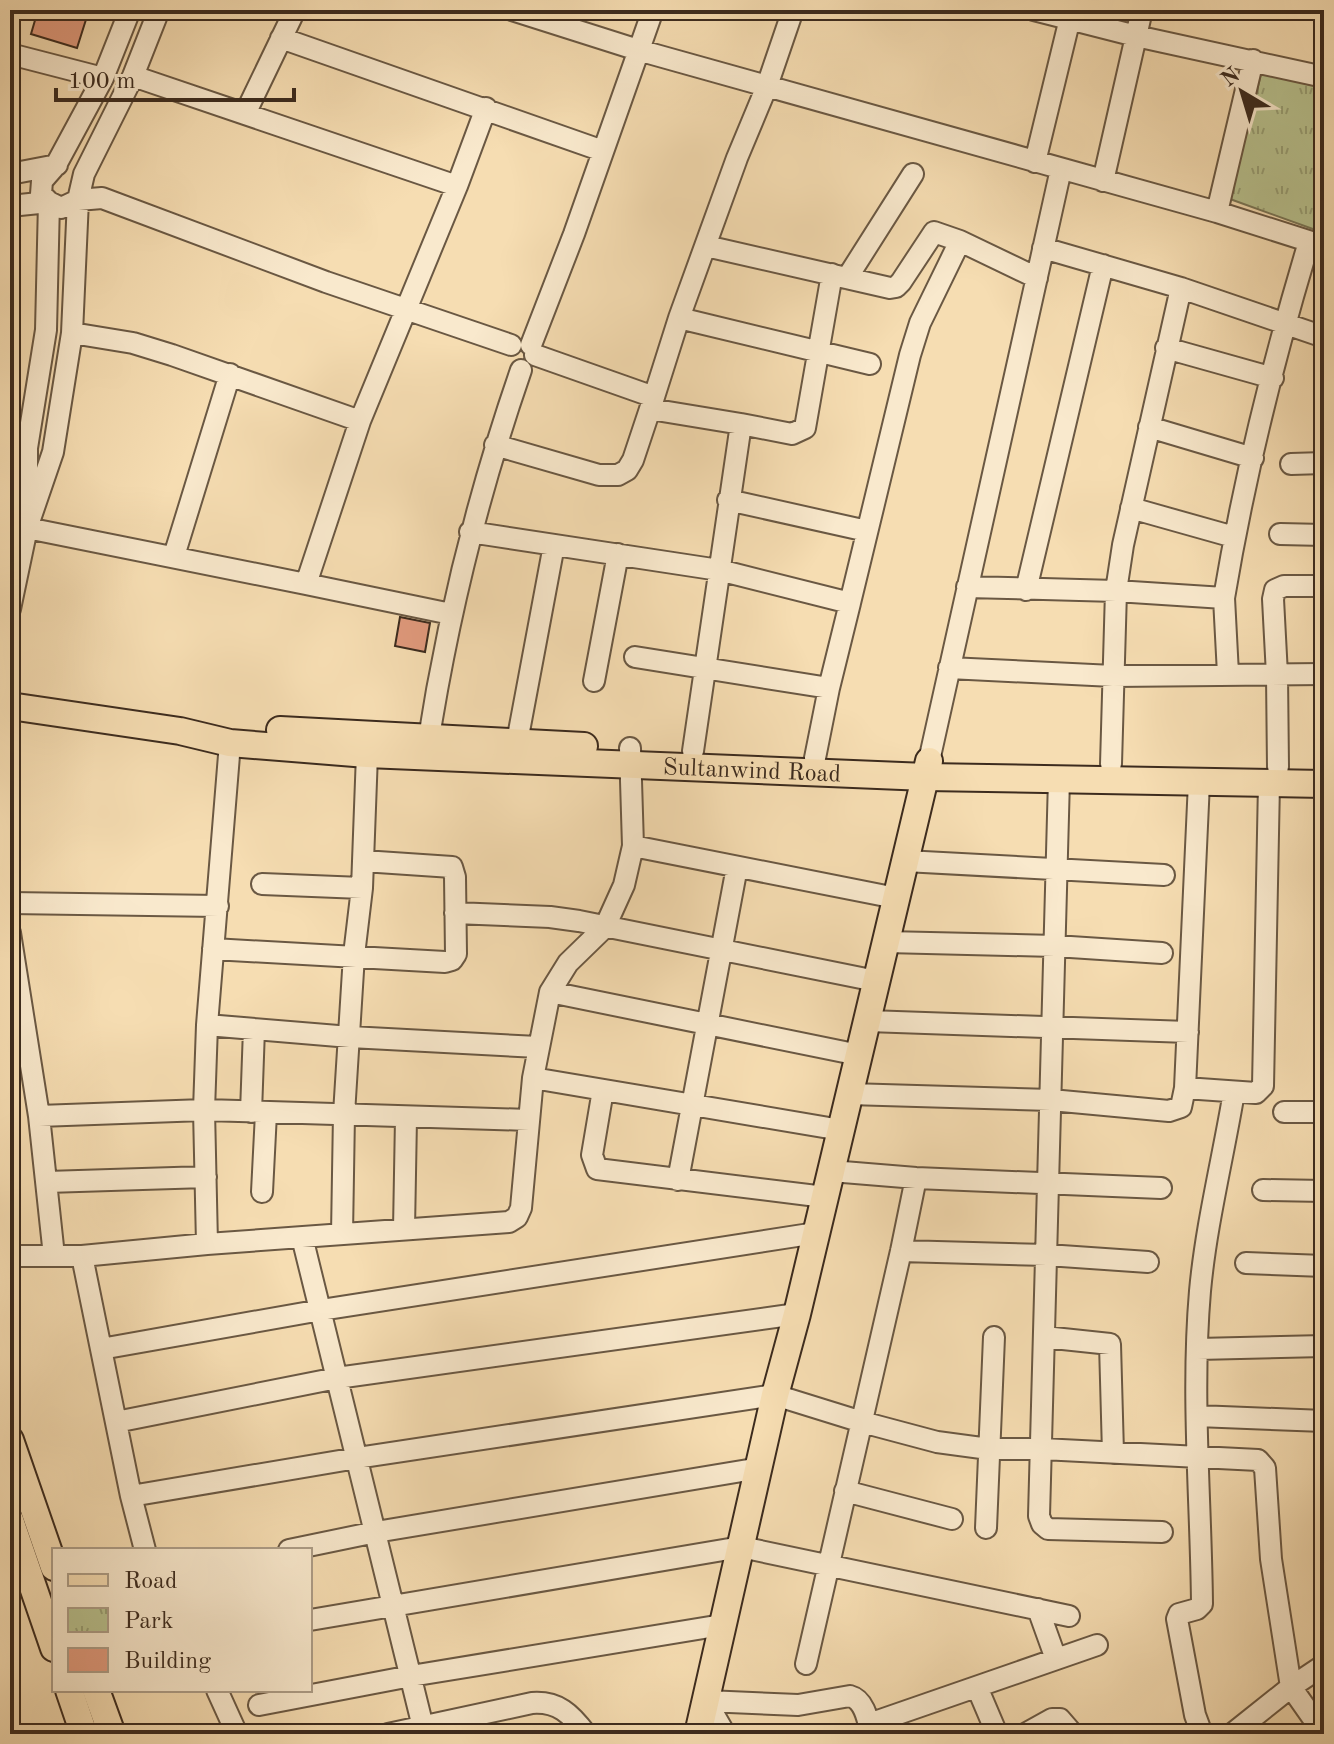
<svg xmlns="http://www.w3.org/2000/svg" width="1334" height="1744" viewBox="0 0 1334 1744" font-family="'Old Standard TT',serif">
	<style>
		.park { fill: url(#park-tufts); stroke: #7a7656; stroke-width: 2 }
		.building { fill: #e19a7d; stroke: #3c2b1e; stroke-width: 2 }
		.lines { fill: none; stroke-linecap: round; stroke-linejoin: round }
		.minor-casing { stroke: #6a5843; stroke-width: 24 }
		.major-casing { stroke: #3c2b1e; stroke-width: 30 }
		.minor { stroke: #f9e9cd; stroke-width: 20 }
		.major { stroke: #f6ddb2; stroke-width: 26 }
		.labels { text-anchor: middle; stroke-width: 6; stroke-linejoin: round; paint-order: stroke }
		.street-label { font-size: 24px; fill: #3c2b1e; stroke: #f9e9cd }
	</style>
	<defs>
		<pattern id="park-tufts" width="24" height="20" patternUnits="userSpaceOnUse" patternTransform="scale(2)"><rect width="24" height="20" fill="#b8c28f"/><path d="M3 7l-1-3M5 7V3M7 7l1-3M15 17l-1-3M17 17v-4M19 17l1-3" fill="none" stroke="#979e74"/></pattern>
	</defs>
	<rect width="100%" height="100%" fill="#f6ddb2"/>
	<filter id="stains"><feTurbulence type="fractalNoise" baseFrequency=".0025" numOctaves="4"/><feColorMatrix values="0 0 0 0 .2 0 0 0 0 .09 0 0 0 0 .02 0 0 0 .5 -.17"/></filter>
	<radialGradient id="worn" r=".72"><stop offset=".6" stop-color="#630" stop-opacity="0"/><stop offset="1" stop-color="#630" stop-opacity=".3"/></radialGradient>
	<!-- park -->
	<path class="park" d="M1262,70l62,17v146l-94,-34z"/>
	<!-- building -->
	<path class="building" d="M38,10h51l-12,38 -46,-14z
		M400,617l30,6 -5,29 -30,-6z"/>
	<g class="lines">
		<defs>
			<path id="minor" d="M512,10l126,40 579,162 107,34
				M1034,10l102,26 188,41
				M281,38l322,113
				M10,54l93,24
				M245,114l50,-104
				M1035,162l37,-152
				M10,174l47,-9
				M1103,181l39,-171
				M457,186l29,-78
				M10,206l39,-4 12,6 17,-8 6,-26 49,-98 26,-66
				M1217,212l36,-152
				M706,246l184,42 6,-1 5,-5 33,-50 26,9
				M1043,248l138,40 143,49
				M847,278l66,-104
				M679,318l191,46
				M72,333l61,10 39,12 188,66
				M531,345l43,-111 79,-224
				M1166,348l107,30
				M535,355l119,42 25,-79 58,-160 30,-72 26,-76
				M650,409l91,15 -48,327
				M741,424l51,10 13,-6 27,-154
				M1149,427l104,31
				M495,445l104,30h19l9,-5 6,-10 21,-63
				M1291,464l33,-1
				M728,500l139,31
				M1131,508l103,29
				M27,512v-64l19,-118 3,-128 -8,-8 1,-13 14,-16 47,-87 27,-68
				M27,528l279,56 54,-163 97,-235 -324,-110
				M470,532l249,38 131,33 60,-248 10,-32 40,-82 77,37
				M1280,534l44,1
				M174,556l56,-182
				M306,584l145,30
				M967,587l149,4 108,7c20,-120 50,-240 85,-356
				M1026,590l77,-325
				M1224,598l4,76
				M10,609l17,-81 26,-76 19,-119 6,-133 24,-2 224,84 185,63
				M635,657l194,31
				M949,668l164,8 211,-2
				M594,681l24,-127
				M517,742l37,-197
				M427,750c20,-131 51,-256 94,-380
				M815,758l14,-70 21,-85
				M929,761l132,-592
				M1111,764l5,-173 7,-46 58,-257
				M1278,767l-1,-92 -4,-76 2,-9 9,-4h40
				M1059,779l-20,737 3,8 6,5 114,3
				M1199,782l-14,306 71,5 7,-7 6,-303
				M633,846l263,52
				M905,861l259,14
				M262,884l100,4
				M10,903l208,3
				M455,913l95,4 29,4 297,60
				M10,933l29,183 15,140
				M886,942l169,4 107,7
				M213,949l232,13 7,-2 4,-6 -1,-77 -3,-10 -89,-6
				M550,992l309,63
				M868,1021l320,11
				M207,1025l143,12 188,10
				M533,1078l308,52
				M603,1090l-11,65 5,14 228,28
				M849,1094l202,6 118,11 12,-4 4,-19
				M251,1112l3,-83
				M1284,1112h40
				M39,1116l165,-6 325,10
				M831,1171l85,7 245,10
				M678,1180l59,-313
				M47,1182l159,-5
				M1263,1190l61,1
				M262,1192l4,-79
				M404,1229l2,-111
				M342,1234l2,-120 10,-159 8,-67 5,-134
				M302,1237l121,490
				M207,1244l-3,-134 3,-85 23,-282
				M901,1251l146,4 101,7
				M10,1256h72l125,-12 302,-22 8,-5 4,-9 12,-130 17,-86 18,-29 37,-36 19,-42 9,-39 -3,-98
				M82,1256l49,240 14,54
				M1246,1263l78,3
				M1044,1337l66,7 3,109
				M101,1349l220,-39 495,-77
				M1198,1349l126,-3
				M1197,1416l127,5
				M116,1422l221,-44 460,-64
				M845,1491l107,28
				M131,1496l226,-38 418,-63 87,27 75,20 52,7h53l216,11 7,8 6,91 20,128 -59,47
				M986,1528l8,-191
				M289,1550l87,-18 384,-64
				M1038,1609l18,50
				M310,1620l431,-73 328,69
				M806,1664l95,-413 15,-73
				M1324,1665l-33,22 33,47
				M977,1687l20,47
				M217,1690l20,44
				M706,1701l92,4 52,-9c15,4 18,25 21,38
				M706,1701l19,33
				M259,1705l152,-29 311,-51
				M869,1724l228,-79
				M388,1734l144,-31c26,-2 39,11 54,31
				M1025,1734l27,-15h8l13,15
				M1202,1734l-7,-19 -18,-96 2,-5 18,-5 5,-5c-1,-104 -11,-208 -2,-313 6,-66 23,-133 34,-199"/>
			<g id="major">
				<path id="s1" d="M10,706l170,25 50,12 137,11 559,23 398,7"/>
				<path d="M280,730l304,16"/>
				<path d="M10,1440l44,127"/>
				<path d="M10,1520l44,128"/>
				<path d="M69,1690l15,44"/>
				<path d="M96,1690l16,44"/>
				<path d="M698,1734l77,-339 22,-81 132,-553"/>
			</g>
		</defs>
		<!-- minor casing -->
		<use href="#minor" class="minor-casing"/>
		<!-- major casing -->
		<use href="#major" class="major-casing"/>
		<!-- minor -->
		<use href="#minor" class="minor"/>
		<!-- major -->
		<use href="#major" class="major"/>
	</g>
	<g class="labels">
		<!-- street labels -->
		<g class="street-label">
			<text dy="8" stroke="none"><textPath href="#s1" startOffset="746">Sultanwind Road</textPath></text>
		</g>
	</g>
	<!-- margin -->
	<rect width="1334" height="1744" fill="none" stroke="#f6ddb2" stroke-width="40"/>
	<rect x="12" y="12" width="1310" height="1720" fill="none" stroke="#3c2b1e" stroke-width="4"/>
	<rect x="20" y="20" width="1294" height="1704" fill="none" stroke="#3c2b1e" stroke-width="2"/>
	<!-- legend -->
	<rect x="52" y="1548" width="260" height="144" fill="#f9e9cd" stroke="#ad9d87" stroke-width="2"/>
	<rect x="68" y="1574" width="40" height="12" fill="#f6ddb2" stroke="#ad9d87" stroke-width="2"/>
	<text x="124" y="1588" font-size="24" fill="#3c2b1e">Road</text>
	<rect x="68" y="1608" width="40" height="24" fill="url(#park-tufts)" stroke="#ad9d87" stroke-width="2"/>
	<text x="124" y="1628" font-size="24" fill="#3c2b1e">Park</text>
	<rect x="68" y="1648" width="40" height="24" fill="#e19a7d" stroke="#ad9d87" stroke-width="2"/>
	<text x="124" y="1668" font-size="24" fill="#3c2b1e">Building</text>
	<!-- north arrow -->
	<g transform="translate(1242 92) rotate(322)" stroke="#f9e9cd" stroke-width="6" paint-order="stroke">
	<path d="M0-6L14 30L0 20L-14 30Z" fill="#3c2b1e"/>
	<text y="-12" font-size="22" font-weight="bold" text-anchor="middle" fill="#3c2b1e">N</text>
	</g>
	<!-- scale -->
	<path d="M56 88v12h238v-12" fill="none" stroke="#3c2b1e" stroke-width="4"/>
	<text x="68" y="88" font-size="24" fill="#3c2b1e" stroke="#f9e9cd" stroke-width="6" paint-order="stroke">100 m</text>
	<rect width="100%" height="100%" filter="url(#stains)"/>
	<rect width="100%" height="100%" fill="url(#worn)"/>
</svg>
